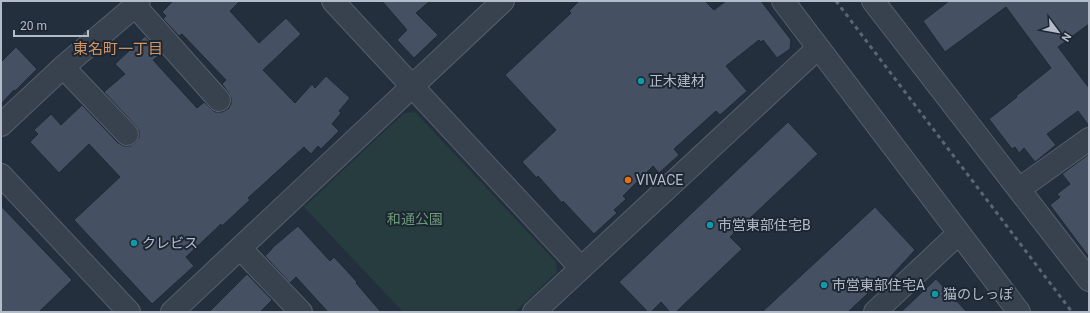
<svg xmlns="http://www.w3.org/2000/svg" width="1090" height="313" viewBox="0 0 1090 313" font-family="Roboto,'Noto Sans JP',sans-serif">
	<style>
		.green { fill: #263c3f }
		.building { fill: #455162; stroke: #1f2835 }
		.lines { fill: none; stroke-linecap: round; stroke-linejoin: round }
		.minor-casing { stroke: #565f6c; stroke-width: 24 }
		.minor { stroke: #38414e; stroke-width: 22 }
		.rail { stroke: #5a6575; stroke-width: 3; stroke-dasharray: 4 4; stroke-linecap: butt }
		.culture-dot { fill: #0f9aa8; stroke: #1d2633; stroke-width: 1.5 }
		.food-dot { fill: #e8710a; stroke: #1d2633; stroke-width: 1.5 }
		.labels { text-anchor: middle; stroke-width: 4; stroke-linejoin: round; paint-order: stroke }
		.poi-label { font-size: 14px; fill: #b4bcc9; stroke: #1d2633; text-anchor: start }
		.park-label { font-size: 14px; fill: #6b9a76; stroke: #1d2633 }
		.neighbourhood-label { font-size: 15px; fill: #d59563; stroke: #1d2633 }
	</style>
	<rect width="100%" height="100%" fill="#242f3e"/>
	<!-- green -->
	<path class="green" d="M415,112l141,150 1,10 -42,40h-112l-99,-105 100,-94z"/>
	<!-- building -->
	<path class="building" d="M173,1h67l-10,10 29,32 27,-25 15,16 -38,36 32,33 17,-19 3,4 11,-12 24,22 -11,13 2,2 -9,11 7,7 -18,18 -3,-3 -7,8 -7,-7 -56,51 2,2 -28,26 -1,-2 -35,33 8,9 -42,38 -78,-84 46,-43 -31,-33 -30,29 -29,-31 8,-8 -4,-4 17,-16 10,11 21,-20 36,38 6,3h6l5,-3 4,-6v-6l-3,-5 -32,-34 21,-18 -10,-10 30,-28 16,18 -8,6 44,48 7,-6 6,6 5,4h7l6,-3 3,-5v-6l-3,-6 -6,-8 4,-4 -44,-46 -3,2 -16,-17 3,-3 -4,-4z
		M382,1h48l-14,12 22,22 -24,23 -17,-18 10,-10z
		M579,1h126l9,9 12,-9h35l30,39 -1,9 -13,9 -14,-18 -2,2 -2,-2 -33,26 21,25 -27,24 -4,-4 -42,38 5,6 -20,18 -6,-7 -30,30 3,3 -12,11 3,3 -23,21 -31,-33 -1,2 -24,-27 -1,2 -15,-16 34,-32 -51,-55 66,-62 -2,-2z
		M949,1h140v23l-31,23 31,41v38l-11,-15 -31,23 9,11 -21,17 -11,-14 -5,5 -4,-6 -3,2 -23,-30 28,-22 -1,-1 35,-28 -45,-61 -61,45 -22,-31z
		M16,47l21,22 -22,22 -1,-1 -13,14v-42z
		M788,122l30,32 -88,83 12,12 -66,63h-6l-9,-10 -10,10h-3l-29,-30z
		M1089,154v103l-39,-52 10,-8 -3,-3 13,-10 -8,-10z
		M1,206l71,74 -33,32h-38z
		M875,207l40,43 -32,35 -3,-3 -32,30h-86z
		M298,226l32,35 4,-4 23,25 -1,1 25,29h-53l-32,-35 -6,6 -25,-27 7,-7v-1z
		M247,274l25,26 -12,12h-51z
		M936,279l31,33h-66z"/>
	<g class="lines">
		<defs>
			<path id="minor" d="M333,1l248,267
				M783,1l236,311
				M873,1l216,279
				M135,6l84,94
				M63,67l64,67
				M1,125l62,-58 72,-61 4,-5
				M1,175l128,137
				M1019,189l70,-50
				M240,248l61,64
				M172,312l331,-311
				M534,312l284,-264
				M875,312l84,-79"/>
		</defs>
		<!-- minor casing -->
		<use href="#minor" class="minor-casing"/>
		<!-- minor -->
		<use href="#minor" class="minor"/>
		<!-- rail -->
		<path class="rail" d="M836,1l236,311"/>
	</g>
	<!-- markers -->
	<g class="culture-dot">
		<circle cx="641" cy="81" r="4"/>
		<circle cx="710" cy="225" r="4"/>
		<circle cx="134" cy="243" r="4"/>
		<circle cx="824" cy="285" r="4"/>
		<circle cx="935" cy="294" r="4"/>
	</g>
	<circle class="food-dot" cx="628" cy="180" r="4"/>
	<g class="labels">
		<!-- poi labels -->
		<g class="poi-label">
			<text x="649" y="86">正木建材</text>
			<text x="636" y="185">VIVACE</text>
			<text x="718" y="230">市営東部住宅B</text>
			<text x="142" y="248">クレビス</text>
			<text x="832" y="290">市営東部住宅A</text>
			<text x="943" y="299">猫のしっぽ</text>
		</g>
		<!-- park labels -->
		<g class="park-label">
			<text x="415" y="224">和通公園</text>
		</g>
		<!-- neighbourhood labels -->
		<g class="neighbourhood-label">
			<text x="118" y="54">東名町一丁目</text>
		</g>
	</g>
	<!-- border -->
	<rect width="1090" height="313" fill="none" stroke="#b4bcc9" stroke-width="4"/>
	<!-- north arrow -->
	<g transform="translate(1058 32) rotate(122)" stroke="#1d2633" stroke-width="3" paint-order="stroke">
	<path d="M0-3L7 15L0 10L-7 15Z" fill="#b4bcc9"/>
	<text y="-6" font-size="11" font-weight="bold" text-anchor="middle" fill="#b4bcc9">N</text>
	</g>
	<!-- scale -->
	<path d="M14 30v6h74v-6" fill="none" stroke="#b4bcc9" stroke-width="2"/>
	<text x="20" y="30" font-size="12" fill="#b4bcc9" stroke="#1d2633" stroke-width="3" paint-order="stroke">20 m</text>
</svg>
